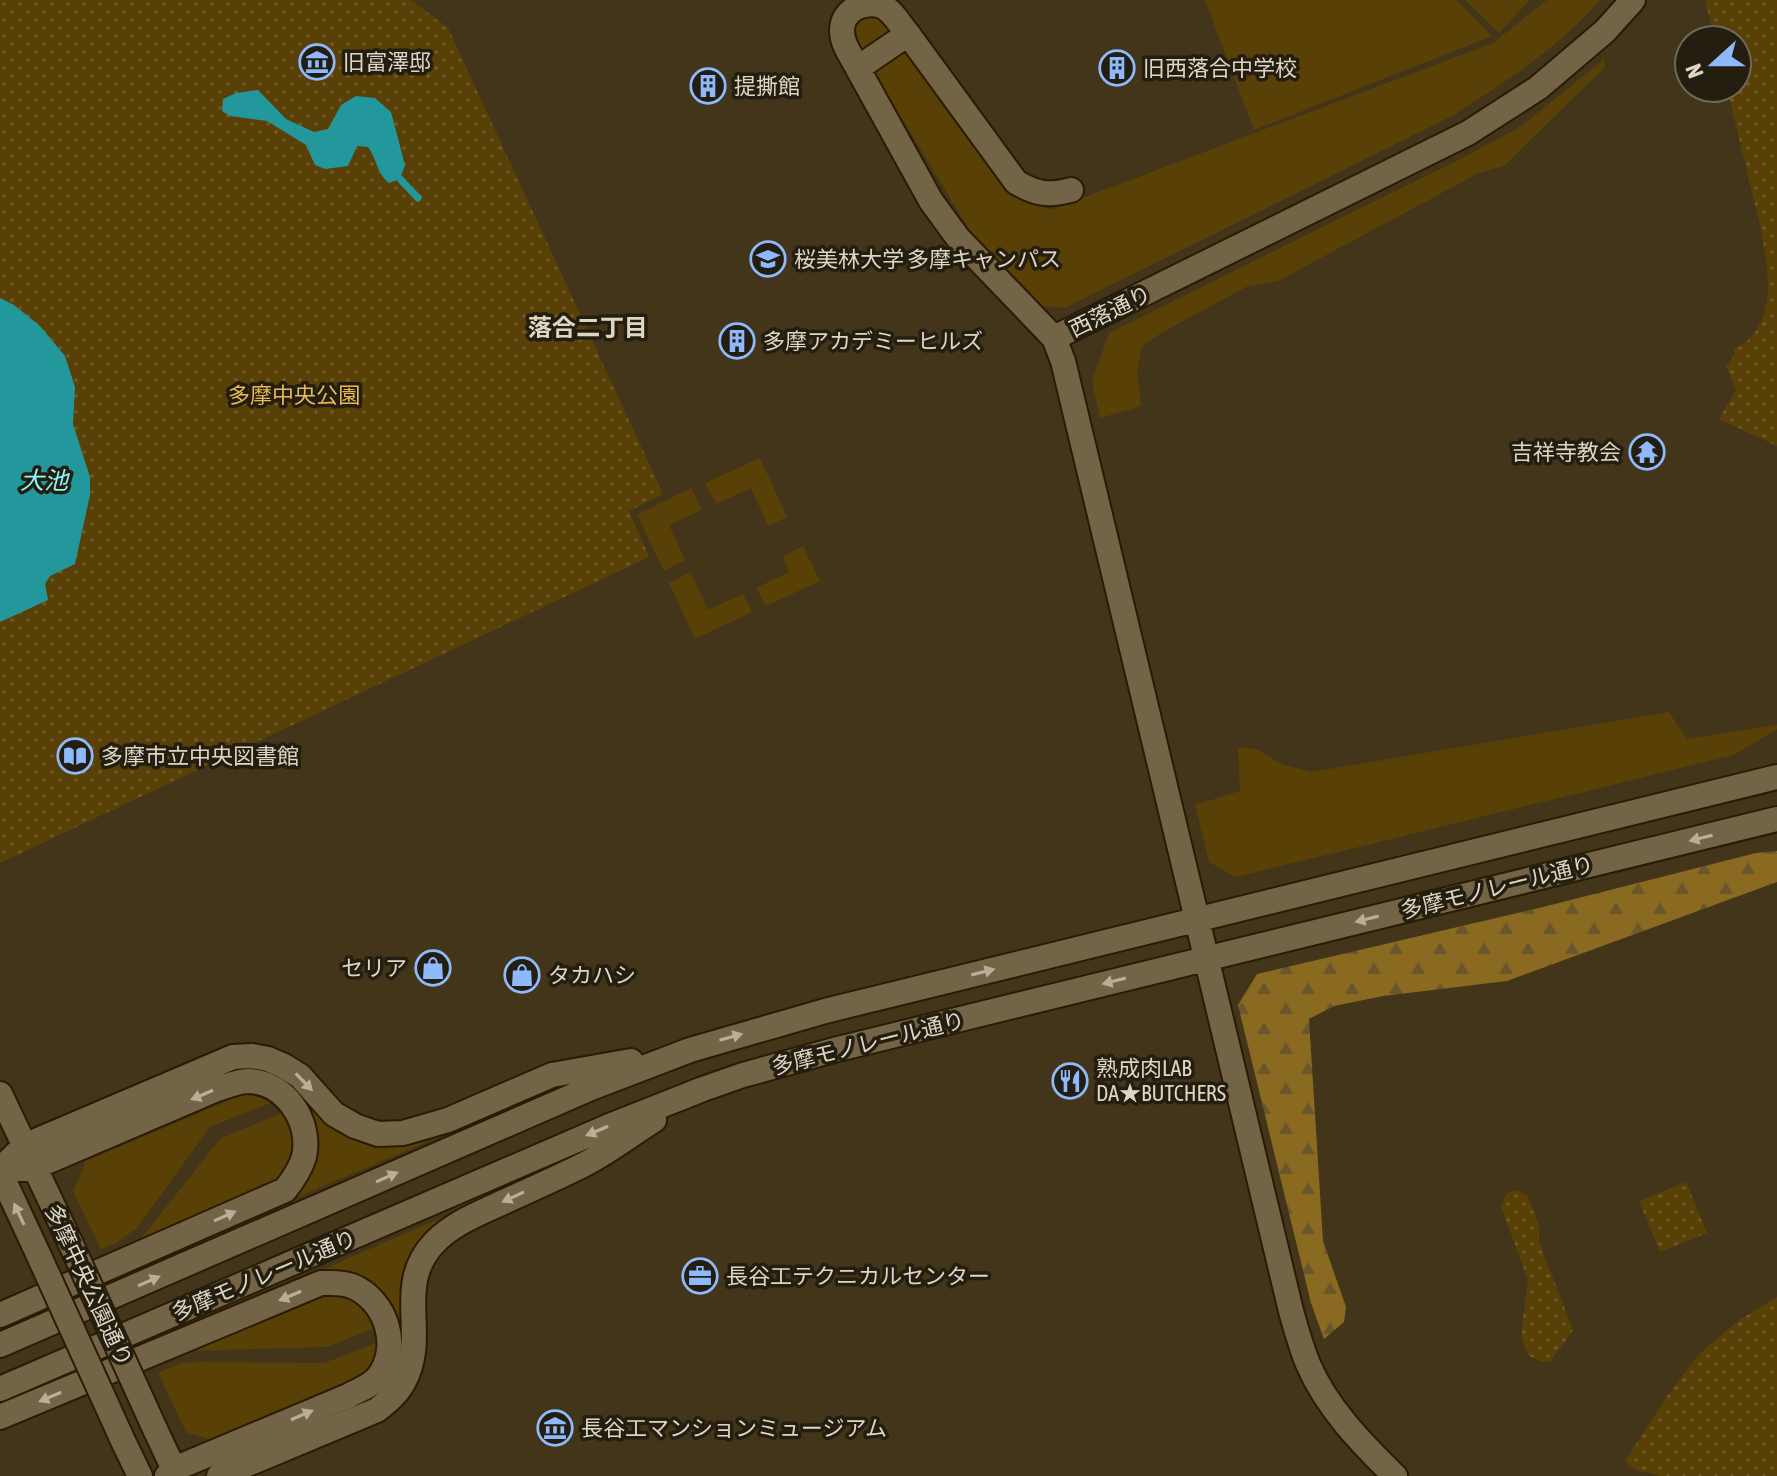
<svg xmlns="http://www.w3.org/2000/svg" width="1777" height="1476" viewBox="0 0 1777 1476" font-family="'Asap Condensed','Noto Sans JP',sans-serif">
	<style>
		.grass { fill: #584007 }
		.forest { fill: url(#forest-firs) }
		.park { fill: url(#park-dots) }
		.water { fill: #22989d }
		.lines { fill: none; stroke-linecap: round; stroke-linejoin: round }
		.stream { stroke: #22989d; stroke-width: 7 }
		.secondary-casing { stroke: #2a1c01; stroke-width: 28 }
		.secondary { stroke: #746447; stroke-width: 24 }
		.secondary-bridge-casing { stroke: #2a1c01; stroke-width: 28; stroke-linecap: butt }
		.secondary-bridge { stroke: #746447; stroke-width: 24 }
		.oneway { fill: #b9ae99 }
		.labels { text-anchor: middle; stroke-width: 7; stroke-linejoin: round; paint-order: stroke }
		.poi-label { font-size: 22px; fill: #ded6c5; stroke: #241e11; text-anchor: start }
		.street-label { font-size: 22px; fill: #ded6c5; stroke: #241e11 }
		.park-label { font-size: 22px; fill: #e8b856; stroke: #241e11 }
		.neighbourhood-label { font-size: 24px; font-weight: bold; fill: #ded6c5; stroke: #241e11 }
		.water-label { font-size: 24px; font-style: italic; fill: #8af9fe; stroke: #241e11 }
	</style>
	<defs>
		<pattern id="forest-firs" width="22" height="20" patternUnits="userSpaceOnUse" patternTransform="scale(2)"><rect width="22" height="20" fill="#8a6920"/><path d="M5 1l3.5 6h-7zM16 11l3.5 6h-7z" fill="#6a572c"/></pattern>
		<pattern id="park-dots" width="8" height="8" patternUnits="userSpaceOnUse" patternTransform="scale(2)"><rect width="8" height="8" fill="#584007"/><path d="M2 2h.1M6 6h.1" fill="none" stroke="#705b2a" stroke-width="1.8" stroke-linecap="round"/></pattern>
	</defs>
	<rect width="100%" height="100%" fill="#433519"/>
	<!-- grass -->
	<path class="grass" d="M845,0h27l39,61 102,136 38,13 442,-167 54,-43h53c-39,46 -97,84 -148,116l-387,192 -22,-2 -71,-72 -91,-150 -15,-36h-4l-10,-9 3,-16z
		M1205,0h251l36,36 -238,94z
		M1465,0h65l-31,33z
		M1604,59l1,8 -101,99 -25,7 -201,108 -32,6 -83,45 -21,14 -5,24 4,36 -41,12 -8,-37 17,-48 357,-177 56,-30z
		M760,458l27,59 -19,9 -17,-38 -35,16 -11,-21z
		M691,488l11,22 -33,15 16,35 -21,11 -27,-56z
		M803,546l17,35 -54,25 -10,-18 33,-16 -6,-16z
		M691,572l17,38 35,-16 9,18 -57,27 -26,-56z
		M1669,712l18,27 90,-14v4l-43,26 -498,122 -27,-15 -14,-57 45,-14 -2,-44 19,2 24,15 30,8z
		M284,1080l99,64 24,2 24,-6 -152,65 14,-11 12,-91 -10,-14z
		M244,1094l20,4 6,5 -60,24 -73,101 -22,16 -14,5 -28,-57 13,-31z
		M284,1112c10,18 14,41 3,60 -3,5 -9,10 -14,15l-137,58 84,-106z
		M489,1197l-43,27 -40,113 -4,-1 -3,-14 -13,-24 -69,-26z
		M323,1293c29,0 39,11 53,35l-50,19 -145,4z
		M379,1342l-7,26 -8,9 -149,64 -29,-9 -28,-59 24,-10 16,-1 126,1z"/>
	<!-- forest -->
	<path class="forest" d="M1777,851v31l-270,99 -124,15 -49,10 -25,13 14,222 23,66 -2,15 -20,17 -13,-36 -73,-298 19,-31 282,-66 217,-55z"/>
	<!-- park -->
	<path class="park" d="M0,0h411l37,28 215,466 -34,17 20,46 -649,306z
		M1705,0h72v446l-58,-27 17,-29 -10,-24 9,-12 -1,-5c5,-3 11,-6 16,-11 27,-27 17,-75 11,-109l-34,-141h10v-48h-22z
		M1686,1182l21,51 -47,19 -21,-51z
		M1516,1190l11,5 12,30v17l34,88 -23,32h-9l-13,-7 -7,-20 7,-55 -27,-74 5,-12z
		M1777,1297v179h-116l-25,-6 -11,-9 43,-66 30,-40 40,-34z"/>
	<!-- water -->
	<path class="water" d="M258,90l28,29 28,13 14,-3 13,-24 15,-9 19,2 16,14 14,53 -5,14 -11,4c-12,-9 -12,-24 -21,-36l-11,-1 -9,20 -23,3 -10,-4 -9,-20 -39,-24 -37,-5 -8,-5 1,-12 13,-6z
		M0,298l14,7 26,21 25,30 10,31 -2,37 17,53v18l-15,69 -25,12 -5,8 3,16 -48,22z"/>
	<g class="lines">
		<!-- stream -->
		<path class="stream" d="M400,179l18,19"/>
		<defs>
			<path id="secondary" d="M908,34l108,148c20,12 32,14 55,8
				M858,68l50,-34c-8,-9 -15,-23 -26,-28 -19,-6 -40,4 -40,25 0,6 2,12 5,18l84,152 27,37 96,100 9,23 228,950c5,18 10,36 17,53 19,44 53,79 87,112
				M1054,338l414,-205 70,-45 67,-57 28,-31
				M0,1094l70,148
				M0,1170l24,-24 209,-89 19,-1 16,3 16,7 16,10 34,38 21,12 23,8 25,-1 45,-13 104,-45 79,-14
				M0,1171l35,-4 182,-78c10,-3 21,-8 31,-8 37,1 64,40 56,76 -4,13 -11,23 -19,33l-285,125
				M0,1172l39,84
				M0,1345l591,-257 99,-38 135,-39 952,-234
				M0,1389l607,-262 96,-38 40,-14 91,-25 943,-231
				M0,1417l321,-134c10,0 21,-1 31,3 34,14 49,60 27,90 -7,10 -21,14 -31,20l-174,73 -7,7
				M155,1429l22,47
				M124,1443l16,33
				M219,1476l158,-66c10,-8 20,-16 26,-27 27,-47 -10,-96 31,-140 17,-18 41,-28 63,-38 28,-13 56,-25 84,-39 25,-12 49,-31 73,-46"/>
		</defs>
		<!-- secondary casing -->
		<use href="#secondary" class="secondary-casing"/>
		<!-- secondary -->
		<use href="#secondary" class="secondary"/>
		<defs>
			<path id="secondary-bridge" d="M70,1242l85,187
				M39,1256l85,187"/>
		</defs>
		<!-- secondary-bridge casing -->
		<use href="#secondary-bridge" class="secondary-bridge-casing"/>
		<!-- secondary-bridge -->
		<use href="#secondary-bridge" class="secondary-bridge"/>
	</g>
	<!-- one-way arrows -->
	<defs><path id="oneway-solid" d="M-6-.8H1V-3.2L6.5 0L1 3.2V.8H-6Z" transform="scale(2)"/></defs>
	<g class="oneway">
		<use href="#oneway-solid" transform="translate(1701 838) rotate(166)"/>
		<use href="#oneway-solid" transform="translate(1367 919) rotate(166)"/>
		<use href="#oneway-solid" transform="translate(983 972) rotate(-14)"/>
		<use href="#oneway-solid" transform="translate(1114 981) rotate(166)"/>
		<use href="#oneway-solid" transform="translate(731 1037) rotate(-16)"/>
		<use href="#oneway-solid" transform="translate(304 1082) rotate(46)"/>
		<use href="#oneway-solid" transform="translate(202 1095) rotate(157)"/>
		<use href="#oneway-solid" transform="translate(597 1131) rotate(157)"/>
		<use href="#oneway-solid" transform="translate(387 1177) rotate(-24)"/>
		<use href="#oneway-solid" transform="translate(513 1197) rotate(155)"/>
		<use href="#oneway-solid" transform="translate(19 1214) rotate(-115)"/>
		<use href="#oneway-solid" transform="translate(225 1216) rotate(-24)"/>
		<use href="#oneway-solid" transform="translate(149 1281) rotate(-24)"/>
		<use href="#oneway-solid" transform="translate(290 1296) rotate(157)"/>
		<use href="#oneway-solid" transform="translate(50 1397) rotate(157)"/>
		<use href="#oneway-solid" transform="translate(302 1415) rotate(-23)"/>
	</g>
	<!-- icons -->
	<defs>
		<symbol id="museum-ring" viewBox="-11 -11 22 22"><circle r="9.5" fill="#241e11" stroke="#8eb9fc" stroke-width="1.5"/><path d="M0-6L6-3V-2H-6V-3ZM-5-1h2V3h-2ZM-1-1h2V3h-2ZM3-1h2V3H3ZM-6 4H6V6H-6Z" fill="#8eb9fc"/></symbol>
		<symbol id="building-ring" viewBox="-11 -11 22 22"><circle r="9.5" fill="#241e11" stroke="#8eb9fc" stroke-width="1.5"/><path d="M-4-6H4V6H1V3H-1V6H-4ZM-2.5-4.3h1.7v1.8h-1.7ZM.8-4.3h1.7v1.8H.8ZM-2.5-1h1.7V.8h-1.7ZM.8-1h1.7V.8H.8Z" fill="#8eb9fc"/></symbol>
		<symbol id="university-ring" viewBox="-11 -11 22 22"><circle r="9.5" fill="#241e11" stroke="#8eb9fc" stroke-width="1.5"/><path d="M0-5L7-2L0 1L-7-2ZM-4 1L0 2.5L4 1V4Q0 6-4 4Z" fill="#8eb9fc"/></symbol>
		<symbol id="temple-ring" viewBox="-11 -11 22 22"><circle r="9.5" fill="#241e11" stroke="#8eb9fc" stroke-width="1.5"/><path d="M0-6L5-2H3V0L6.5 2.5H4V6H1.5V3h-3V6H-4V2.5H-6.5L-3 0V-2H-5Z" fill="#8eb9fc"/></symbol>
		<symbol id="library-ring" viewBox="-11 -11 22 22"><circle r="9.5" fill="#241e11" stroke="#8eb9fc" stroke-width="1.5"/><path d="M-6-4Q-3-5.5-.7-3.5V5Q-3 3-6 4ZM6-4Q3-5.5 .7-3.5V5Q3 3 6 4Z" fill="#8eb9fc"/></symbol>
		<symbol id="shop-ring" viewBox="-11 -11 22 22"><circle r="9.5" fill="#241e11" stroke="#8eb9fc" stroke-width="1.5"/><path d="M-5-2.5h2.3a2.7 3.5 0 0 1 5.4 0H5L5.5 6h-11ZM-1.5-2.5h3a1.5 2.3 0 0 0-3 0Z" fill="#8eb9fc"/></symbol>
		<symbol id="restaurant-ring" viewBox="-11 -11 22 22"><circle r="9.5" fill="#241e11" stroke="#8eb9fc" stroke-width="1.5"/><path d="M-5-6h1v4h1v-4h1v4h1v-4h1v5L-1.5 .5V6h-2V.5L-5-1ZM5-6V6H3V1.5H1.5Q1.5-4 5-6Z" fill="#8eb9fc"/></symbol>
		<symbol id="office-ring" viewBox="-11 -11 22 22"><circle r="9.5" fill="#241e11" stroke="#8eb9fc" stroke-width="1.5"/><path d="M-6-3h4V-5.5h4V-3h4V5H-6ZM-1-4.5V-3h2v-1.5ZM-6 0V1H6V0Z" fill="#8eb9fc"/></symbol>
	</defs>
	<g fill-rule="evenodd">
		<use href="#museum-ring" x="297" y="42" width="40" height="40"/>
		<use href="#building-ring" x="1097" y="48" width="40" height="40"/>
		<use href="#building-ring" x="688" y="66" width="40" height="40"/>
		<use href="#university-ring" x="748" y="239" width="40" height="40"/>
		<use href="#building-ring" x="717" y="321" width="40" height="40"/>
		<use href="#temple-ring" x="1627" y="432" width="40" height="40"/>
		<use href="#library-ring" x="55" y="736" width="40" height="40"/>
		<use href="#shop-ring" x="413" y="948" width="40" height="40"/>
		<use href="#shop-ring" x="502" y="955" width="40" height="40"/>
		<use href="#restaurant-ring" x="1050" y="1061" width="40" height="40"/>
		<use href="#office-ring" x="680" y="1256" width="40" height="40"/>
		<use href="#museum-ring" x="535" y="1408" width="40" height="40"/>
	</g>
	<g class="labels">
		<!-- poi labels -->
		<g class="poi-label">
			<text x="343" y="70">旧富澤邸</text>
			<text x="1143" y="76">旧西落合中学校</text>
			<text x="734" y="94">提撕館</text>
			<text x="794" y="267">桜美林大学 多摩キャンパス</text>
			<text x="763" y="349">多摩アカデミーヒルズ</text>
			<text x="1621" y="460" text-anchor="end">吉祥寺教会</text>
			<text x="101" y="764">多摩市立中央図書館</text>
			<text x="407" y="976" text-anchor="end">セリア</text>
			<text x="548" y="983">タカハシ</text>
			<text x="1096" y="1076">熟成肉LAB<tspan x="1096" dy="25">DA★BUTCHERS</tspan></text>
			<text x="726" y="1284">長谷工テクニカルセンター</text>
			<text x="581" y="1436">長谷工マンションミュージアム</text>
		</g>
		<!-- street labels -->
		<g class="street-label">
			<text transform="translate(1110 311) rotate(-26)" y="8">西落通り</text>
			<text transform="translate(1497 887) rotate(-14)" y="8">多摩モノレール通り</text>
			<text transform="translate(868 1043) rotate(-14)" y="8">多摩モノレール通り</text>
			<text transform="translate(264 1275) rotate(-23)" y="8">多摩モノレール通り</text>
			<text transform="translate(89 1285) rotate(65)" y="8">多摩中央公園通り</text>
		</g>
		<!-- park labels -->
		<g class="park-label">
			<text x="294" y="403">多摩中央公園</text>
		</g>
		<!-- neighbourhood labels -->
		<g class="neighbourhood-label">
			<text x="588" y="336">落合二丁目</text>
		</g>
		<!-- water labels -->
		<g class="water-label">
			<text x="44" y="489">大池</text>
		</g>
	</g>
	<!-- north arrow -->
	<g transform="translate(1713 64) rotate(249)"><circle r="38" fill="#241e11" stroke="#6e6859" stroke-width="2"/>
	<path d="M0-6L14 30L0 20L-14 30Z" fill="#8eb9fc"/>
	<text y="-12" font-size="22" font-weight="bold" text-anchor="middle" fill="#ded6c5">N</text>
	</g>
</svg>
